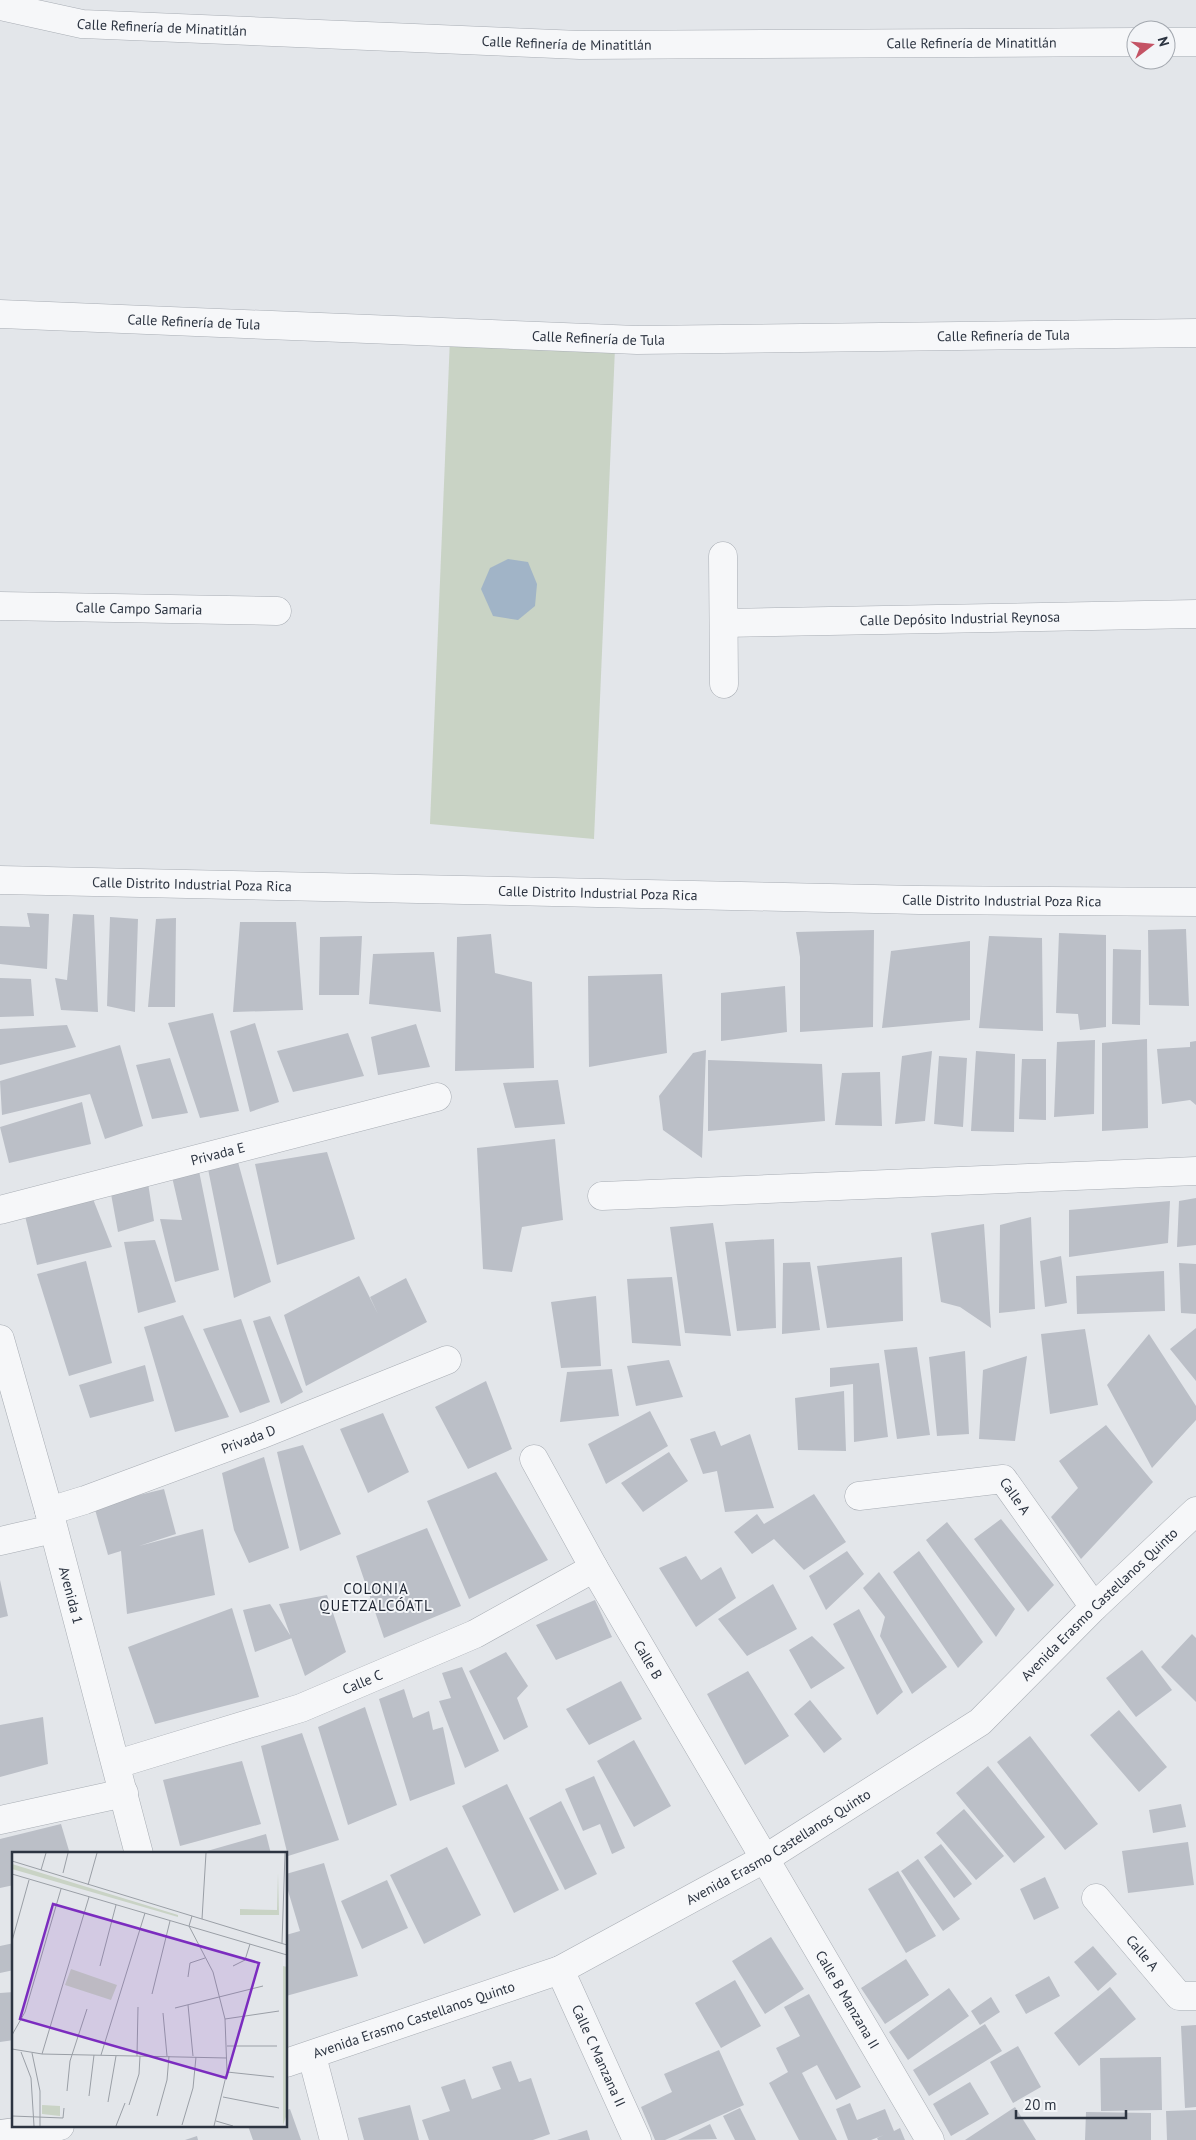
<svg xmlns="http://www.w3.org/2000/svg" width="1196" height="2140" viewBox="0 0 1196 2140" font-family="'PT Sans',sans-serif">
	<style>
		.green { fill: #c9d3c5 }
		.water { fill: #a1b4c7 }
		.building { fill: #bbbfc7 }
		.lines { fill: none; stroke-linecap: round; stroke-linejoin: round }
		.minor-casing { stroke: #a8adb4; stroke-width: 29 }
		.minor { stroke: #f6f7f9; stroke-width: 28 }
		.labels { text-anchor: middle; stroke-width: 4; stroke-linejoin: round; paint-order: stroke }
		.street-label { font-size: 14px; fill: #2c3441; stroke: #f3f5f8 }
		.neighbourhood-label { font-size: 15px; letter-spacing: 1px; fill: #1e2532; stroke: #f3f5f8 }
		.inset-road { fill: none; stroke: #9a9fa6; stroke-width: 1 }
		.view { fill: #7b2cbf; fill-opacity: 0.15; stroke: #7b2cbf; stroke-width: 2.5 }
		.inset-edge { fill: none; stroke: #2c3441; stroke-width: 2.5 }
	</style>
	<rect width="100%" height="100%" fill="#e3e6ea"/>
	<!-- green -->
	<path class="green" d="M450,338l165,10 -21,491 -164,-15z"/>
	<!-- water -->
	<path class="water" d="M508,559l20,3 9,22 -2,22 -17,14 -25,-4 -12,-27 9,-21z"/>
	<!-- building -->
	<path class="building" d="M27,913l22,1 -2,55 -47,-5v-38l30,1z
		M73,914l21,1 4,97 -37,-2 -6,-32 12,2z
		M110,917l28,2 -3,93 -28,-6z
		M176,918l-1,89h-27l8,-88z
		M240,922h56l7,88 -70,2z
		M1186,929l3,77 -40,-1 -1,-75z
		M874,930l-1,97 -73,5v-75l-4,-25z
		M1059,933l47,2v92l-26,3 -2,-16 -22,-1z
		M491,934l4,39 37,9 2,86 -79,3 2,-134z
		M362,936l-3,59h-40l1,-58z
		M989,936l53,2 1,93 -64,-3z
		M970,941v79l-88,8 9,-77z
		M1113,949l28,1 -1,75 -28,-1z
		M434,952l7,60 -72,-8 4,-50z
		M662,974l5,79 -78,14 -1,-91z
		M0,978l31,1 3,37 -34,1z
		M785,986l2,46 -66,9v-48z
		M213,1013l26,98 -39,7 -32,-95z
		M255,1023l24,79 -29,10 -20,-81z
		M416,1024l14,43 -52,8 -7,-38z
		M67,1025l9,22 -76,18v-36z
		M348,1033l16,43 -71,16 -16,-41z
		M1147,1039l1,89 -46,3v-88z
		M1095,1040l-1,74 -40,3 3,-75z
		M1196,1041v64l-6,-5 -28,4 -5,-55 33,-2v-5z
		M120,1045l23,81 -38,13 -15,-45 -88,21 -2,-34z
		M706,1050l-4,108 -39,-28 -4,-34 34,-43z
		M932,1051l-7,70 -30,3 7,-68z
		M976,1051l39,3 -1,78 -43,-1z
		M939,1056l28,2 -4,69 -29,-3z
		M170,1058l18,55 -36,6 -16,-54z
		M1022,1059h24v61l-27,-1z
		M708,1060l114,4 3,57 -117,10z
		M880,1072l2,54 -47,-1 7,-52z
		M558,1080l7,44 -50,4 -12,-45z
		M82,1102l9,42 -82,19 -9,-36z
		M555,1139l8,81 -41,7 -10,45 -29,-3 -6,-121z
		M327,1152l28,87 -78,26 -22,-101z
		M238,1162l33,120 -37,16 -26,-129z
		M199,1171l20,99 -44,12 -15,-63 22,1 -10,-43z
		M148,1183l6,38 -36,11 -7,-38z
		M1196,1198v47l-19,2 2,-46z
		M93,1199l19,48 -75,18 -12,-49z
		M1170,1201l-2,42 -99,14v-47z
		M1031,1217l4,92 -36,4 1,-88z
		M713,1223l18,113 -46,-3 -15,-106z
		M984,1224l7,104 -31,-21 -19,-5 -10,-69z
		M774,1239l2,89 -39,3 -12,-89z
		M155,1240l21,62 -38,11 -14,-71z
		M1061,1256l6,47 -22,4 -5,-46z
		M902,1257l1,64 -76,7 -10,-62z
		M86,1261l26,102 -43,13 -32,-102z
		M810,1262l10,68 -38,4 1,-71z
		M1179,1263l17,1v50l-15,-1z
		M1164,1271l1,40 -88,3 -1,-38z
		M359,1276l19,38 -8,-17 36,-19 21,44 -121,64 -22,-71z
		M672,1277l9,69 -49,-3 -5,-64z
		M596,1296l5,70 -40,2 -10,-66z
		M183,1315l46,102 -54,15 -31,-105z
		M270,1316l33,76 -22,12 -28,-83z
		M241,1319l29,83 -30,11 -37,-84z
		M1196,1328v53l-26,-32z
		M1085,1329l13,76 -48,9 -9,-80z
		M1149,1334l47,72v14l-44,48 -45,-83z
		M917,1347l13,88 -33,4 -13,-89z
		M965,1351l4,83 -32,2 -8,-79z
		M1027,1356l-12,85 -36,-2 4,-69z
		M669,1360l14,37 -47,9 -9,-40z
		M879,1363l9,74 -34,5 -1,-58 -23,3v-19z
		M145,1365l9,36 -64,17 -11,-33z
		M612,1369l7,47 -59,6 7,-50z
		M486,1381l26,68 -44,20 -33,-62z
		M844,1391l2,60 -48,-1 -3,-52z
		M650,1411l18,35 -62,38 -18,-40z
		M383,1413l26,59 -41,21 -28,-64z
		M1106,1425l47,57 -72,77 -30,-42 27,-29 -19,-27z
		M715,1431l6,15 29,-12 24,74 -49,4 -8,-41 -14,3 -13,-35z
		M303,1445l38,89 -41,17 -23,-99z
		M669,1452l19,29 -45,31 -22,-29z
		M264,1457l25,91 -40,15 -15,-33 -12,-57z
		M496,1472l52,88 -79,39 -42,-98z
		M164,1489l12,45 -37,12 64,-17 12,66 -88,19 -6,-63 -13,4 -14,-49z
		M814,1494l32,48 -42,28 -30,-31 -22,15 -18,-22 23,-18 7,10z
		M1001,1519l53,66 -26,27 -54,-73z
		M947,1522l68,87 -19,28 -70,-97z
		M427,1528l34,78 -77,32 -28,-82z
		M847,1551l17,23 -38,36 -17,-34z
		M919,1551l64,91 -25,26 -65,-96z
		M686,1556l15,24 20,-13 15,31 -40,29 -37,-59z
		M879,1572l68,95 -35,27 -32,-58 5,-19 -22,-29z
		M0,1580l8,36 -8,2z
		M773,1584l24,45 -50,27 -29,-37z
		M327,1595l19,57 -41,24 -26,-72z
		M595,1600l17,37 -56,23 -20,-35z
		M270,1604l22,34 -37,14 -12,-42z
		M232,1608l27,89 -104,27 -27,-77z
		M859,1609l44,83 -26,23 -44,-91z
		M1192,1634l4,4v64l-35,-35z
		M812,1636l33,32 -34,21 -22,-39z
		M1142,1650l30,40 -36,27 -30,-39z
		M506,1652l22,34 -11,12 11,29 -24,13 -35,-69z
		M462,1667l37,84 -34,17 -26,-67 12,-3 -9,-25z
		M748,1671l41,65 -44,29 -38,-71z
		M621,1681l21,38 -53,26 -23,-36z
		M404,1689l9,29 16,-7 4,19 10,-3 12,57 -45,17 -31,-102z
		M810,1700l32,39 -18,14 -30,-39z
		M365,1707l32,98 -49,20 -30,-98z
		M1119,1710l48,57 -28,25 -49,-57z
		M43,1717l5,47 -48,13v-52z
		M302,1733l37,107 -51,16 -27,-110z
		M1030,1736l68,88 -33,26 -68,-88z
		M634,1740l37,66 -37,21 -37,-66z
		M242,1761l19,63 -81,22 -17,-66z
		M988,1766l57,71 -31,26 -58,-70z
		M594,1776l31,72 -13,6 -12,-30 -17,7 -18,-42z
		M507,1784l52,106 -45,23 -52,-107z
		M561,1801l36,73 -32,16 -36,-72z
		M1181,1804l5,23 -33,6 -4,-23z
		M964,1809l40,47 -28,24 -40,-47z
		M61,1824l9,30h-56v31l-14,3v-49z
		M266,1834l5,20h-71v-1z
		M1188,1842l6,43 -66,8 -6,-42z
		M941,1844l31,40 -18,14 -30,-41z
		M447,1847l34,68 -57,29 -34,-69z
		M918,1859l42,60 -17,12 -42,-60z
		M324,1863l34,113 -72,20v-61l14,-4 -14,-47v-10z
		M898,1871l38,65 -30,17 -38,-64z
		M1045,1877l14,31 -25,12 -14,-31z
		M387,1880l21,48 -46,21 -21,-48z
		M771,1937l33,52 -39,25 -33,-53z
		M14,1943v27l-14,3v-27z
		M1093,1946l24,28 -19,17 -24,-29z
		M906,1959l23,36 -44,29 -24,-36z
		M1049,1976l11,20 -34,18 -11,-19z
		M735,1980l26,46 -40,22 -26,-45z
		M1110,1987l26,32 -57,47 -25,-33z
		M949,1988l20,28 -61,44 -19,-28z
		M14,1992v48l-14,2v-49z
		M809,1994l52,93 -25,13 -19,-35 -15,8 35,67h-38l-30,-57 19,-11 -12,-24 24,-12 -16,-29z
		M991,1997l9,15 -20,13 -9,-14z
		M985,2024l17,27 -73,45 -16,-26z
		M1196,2025v82l-11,1 -4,-82z
		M1018,2046l23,41 -28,16 -23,-41z
		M719,2050l25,55 -79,35h-10l-14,-33 31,-15 -8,-18z
		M1161,2057l1,53 -61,1 -1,-53z
		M511,2061l8,21 12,-4 19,56 -17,6h-104l-7,-20 28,-9 -9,-24 24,-8 7,20 29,-10 -9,-22z
		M970,2082l19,32 -38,22 -18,-32z
		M850,2103l7,17 28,-11 9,22 6,-3 5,12h-27l-1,-2 7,-3 -13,5h-23l-12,-31z
		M410,2105l9,35h-55l-6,-22z
		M1015,2107l21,33h-71z
		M740,2108l16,32h-21l-12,-24z
		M290,2109l11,31h-48l-5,-14h38v-16z
		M1196,2110v30h-29l-1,-29z
		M1086,2112l65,1v27h-66z
		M710,2124l7,15 -39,1z
		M587,2130l3,10h-33z
		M197,2136l1,4h-13z"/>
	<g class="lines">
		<defs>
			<g id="minor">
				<path id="s1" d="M0,6l82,18 498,21 556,-3"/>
				<path d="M1166,42h30"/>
				<path id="s2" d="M0,314l637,26 559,-7"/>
				<path d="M723,556l1,128"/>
				<path id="s3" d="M0,606l277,5"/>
				<path id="s4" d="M724,623l472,-9"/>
				<path id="s5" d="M0,880l919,20 277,2"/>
				<path d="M602,1196l594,-25"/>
				<path id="s6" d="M0,1210l437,-113"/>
				<path id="s7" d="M0,1339l49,172 90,343"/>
				<path id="s8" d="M534,1459l60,109 336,572"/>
				<path id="s9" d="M859,1496l144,-17 91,128"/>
				<path id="s10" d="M49,1511l36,-11 175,-65 187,-75"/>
				<path d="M0,1541l53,-12"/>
				<path id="s11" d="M117,1764l184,-56 174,-74 119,-66"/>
				<path d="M0,1820l124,-27"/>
				<path id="s12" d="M1096,1898l83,98h17"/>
				<path id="s13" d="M560,1970l77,170"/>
				<path d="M312,2056l22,84"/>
				<path id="s14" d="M286,2063l274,-93 206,-112 214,-136 114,-115 102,-96"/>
				<path d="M0,2134l60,-8"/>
			</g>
		</defs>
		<!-- minor casing -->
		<use href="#minor" class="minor-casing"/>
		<!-- minor -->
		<use href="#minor" class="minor"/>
	</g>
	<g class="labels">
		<!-- street labels -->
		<g class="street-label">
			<text dy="5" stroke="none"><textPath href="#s1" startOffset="164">Calle Refinería de Minatitlán</textPath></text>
			<text dy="5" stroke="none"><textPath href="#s1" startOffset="569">Calle Refinería de Minatitlán</textPath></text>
			<text dy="5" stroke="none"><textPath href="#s1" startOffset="974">Calle Refinería de Minatitlán</textPath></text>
			<text dy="5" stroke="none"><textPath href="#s2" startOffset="194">Calle Refinería de Tula</textPath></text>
			<text dy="5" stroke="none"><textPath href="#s2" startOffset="1004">Calle Refinería de Tula</textPath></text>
			<text dy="5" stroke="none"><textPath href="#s2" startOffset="599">Calle Refinería de Tula</textPath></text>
			<text dy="5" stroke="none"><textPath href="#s3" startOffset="139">Calle Campo Samaria</textPath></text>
			<text dy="5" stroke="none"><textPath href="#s4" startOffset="236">Calle Depósito Industrial Reynosa</textPath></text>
			<text dy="5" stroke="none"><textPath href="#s5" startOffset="192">Calle Distrito Industrial Poza Rica</textPath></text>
			<text dy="5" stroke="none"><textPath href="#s5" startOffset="598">Calle Distrito Industrial Poza Rica</textPath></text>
			<text dy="5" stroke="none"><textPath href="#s5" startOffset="1002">Calle Distrito Industrial Poza Rica</textPath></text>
			<text dy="5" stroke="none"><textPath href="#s6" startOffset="225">Privada E</textPath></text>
			<text dy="5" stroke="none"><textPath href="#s10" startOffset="212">Privada D</textPath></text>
			<text dy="5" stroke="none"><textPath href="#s9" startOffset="166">Calle A</textPath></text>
			<text dy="5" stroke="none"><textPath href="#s7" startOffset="266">Avenida 1</textPath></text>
			<text dy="5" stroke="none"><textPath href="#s14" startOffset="945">Avenida Erasmo Castellanos Quinto</textPath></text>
			<text dy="5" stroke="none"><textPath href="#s8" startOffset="231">Calle B</textPath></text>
			<text dy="5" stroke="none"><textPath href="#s11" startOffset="259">Calle C</textPath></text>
			<text dy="5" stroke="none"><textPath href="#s14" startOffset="540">Avenida Erasmo Castellanos Quinto</textPath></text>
			<text dy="5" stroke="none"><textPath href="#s12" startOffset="72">Calle A</textPath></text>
			<text dy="5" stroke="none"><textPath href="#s8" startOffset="625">Calle B Manzana II</textPath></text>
			<text dy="5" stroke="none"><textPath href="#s14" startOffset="135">Avenida Erasmo Castellanos Quinto</textPath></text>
			<text dy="5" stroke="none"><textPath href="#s13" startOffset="94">Calle C Manzana II</textPath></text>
		</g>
		<!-- neighbourhood labels -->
		<g class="neighbourhood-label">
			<text x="376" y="1594">COLONIA<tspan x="376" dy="17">QUETZALCÓATL</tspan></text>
		</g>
	</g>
	<!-- overview -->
	<g transform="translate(12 1852)">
		<rect width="275" height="275" fill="#e3e6ea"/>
		<path d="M0,12l166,51v2l-166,-48zM266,21l1,42h-39v-6l37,1zM271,114l4,1v147l-4,11zM59,117l46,16 -6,15 -46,-15zM30,253l18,1v10l-18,-2z" fill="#c9d3c5"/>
		<path class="inset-road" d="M0,9l275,84M29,18l5,-17M51,21l5,-20M0,22l275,81M76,33l9,-32M180,64l-3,10 24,46 12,47 2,53 -13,54M190,67l4,-66M0,89l17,-61M270,91l3,-90M88,114l16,-61M221,114l12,-6 5,-16M176,125l2,-14 15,-5M140,142l18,-73M176,153l5,51M163,156l88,-22M151,161l4,43M213,167l54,-8M0,183l13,-23 36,-123M215,194h50M0,197l30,5 185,4M9,200l10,26 3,48M20,201l8,38v35M30,202l47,-157M89,203l44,-142M125,204l1,-49M215,220l47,5M55,239l3,-30 17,-52M77,244l5,-41M211,245l56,11M96,250l8,-46M117,253l10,-31 1,-18M0,264l51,2 1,-10M145,264l10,-36 2,-24M204,269l17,5M170,273l11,-37 3,-31M104,274l9,-23"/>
		<path class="view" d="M41,52l206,59 -33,115 -206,-59z"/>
		<rect width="275" height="275" class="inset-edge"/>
	</g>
	<!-- north arrow -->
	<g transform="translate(1151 45) rotate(74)"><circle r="24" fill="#f3f5f8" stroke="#a3a8af"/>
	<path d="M0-4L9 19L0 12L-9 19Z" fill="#c45365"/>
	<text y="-8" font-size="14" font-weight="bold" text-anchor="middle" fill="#2c3441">N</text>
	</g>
	<!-- scale -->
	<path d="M1016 2110v8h110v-8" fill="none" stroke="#2c3441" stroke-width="2.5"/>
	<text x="1024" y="2110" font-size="15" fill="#2c3441" stroke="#f3f5f8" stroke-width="4" paint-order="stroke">20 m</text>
</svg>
